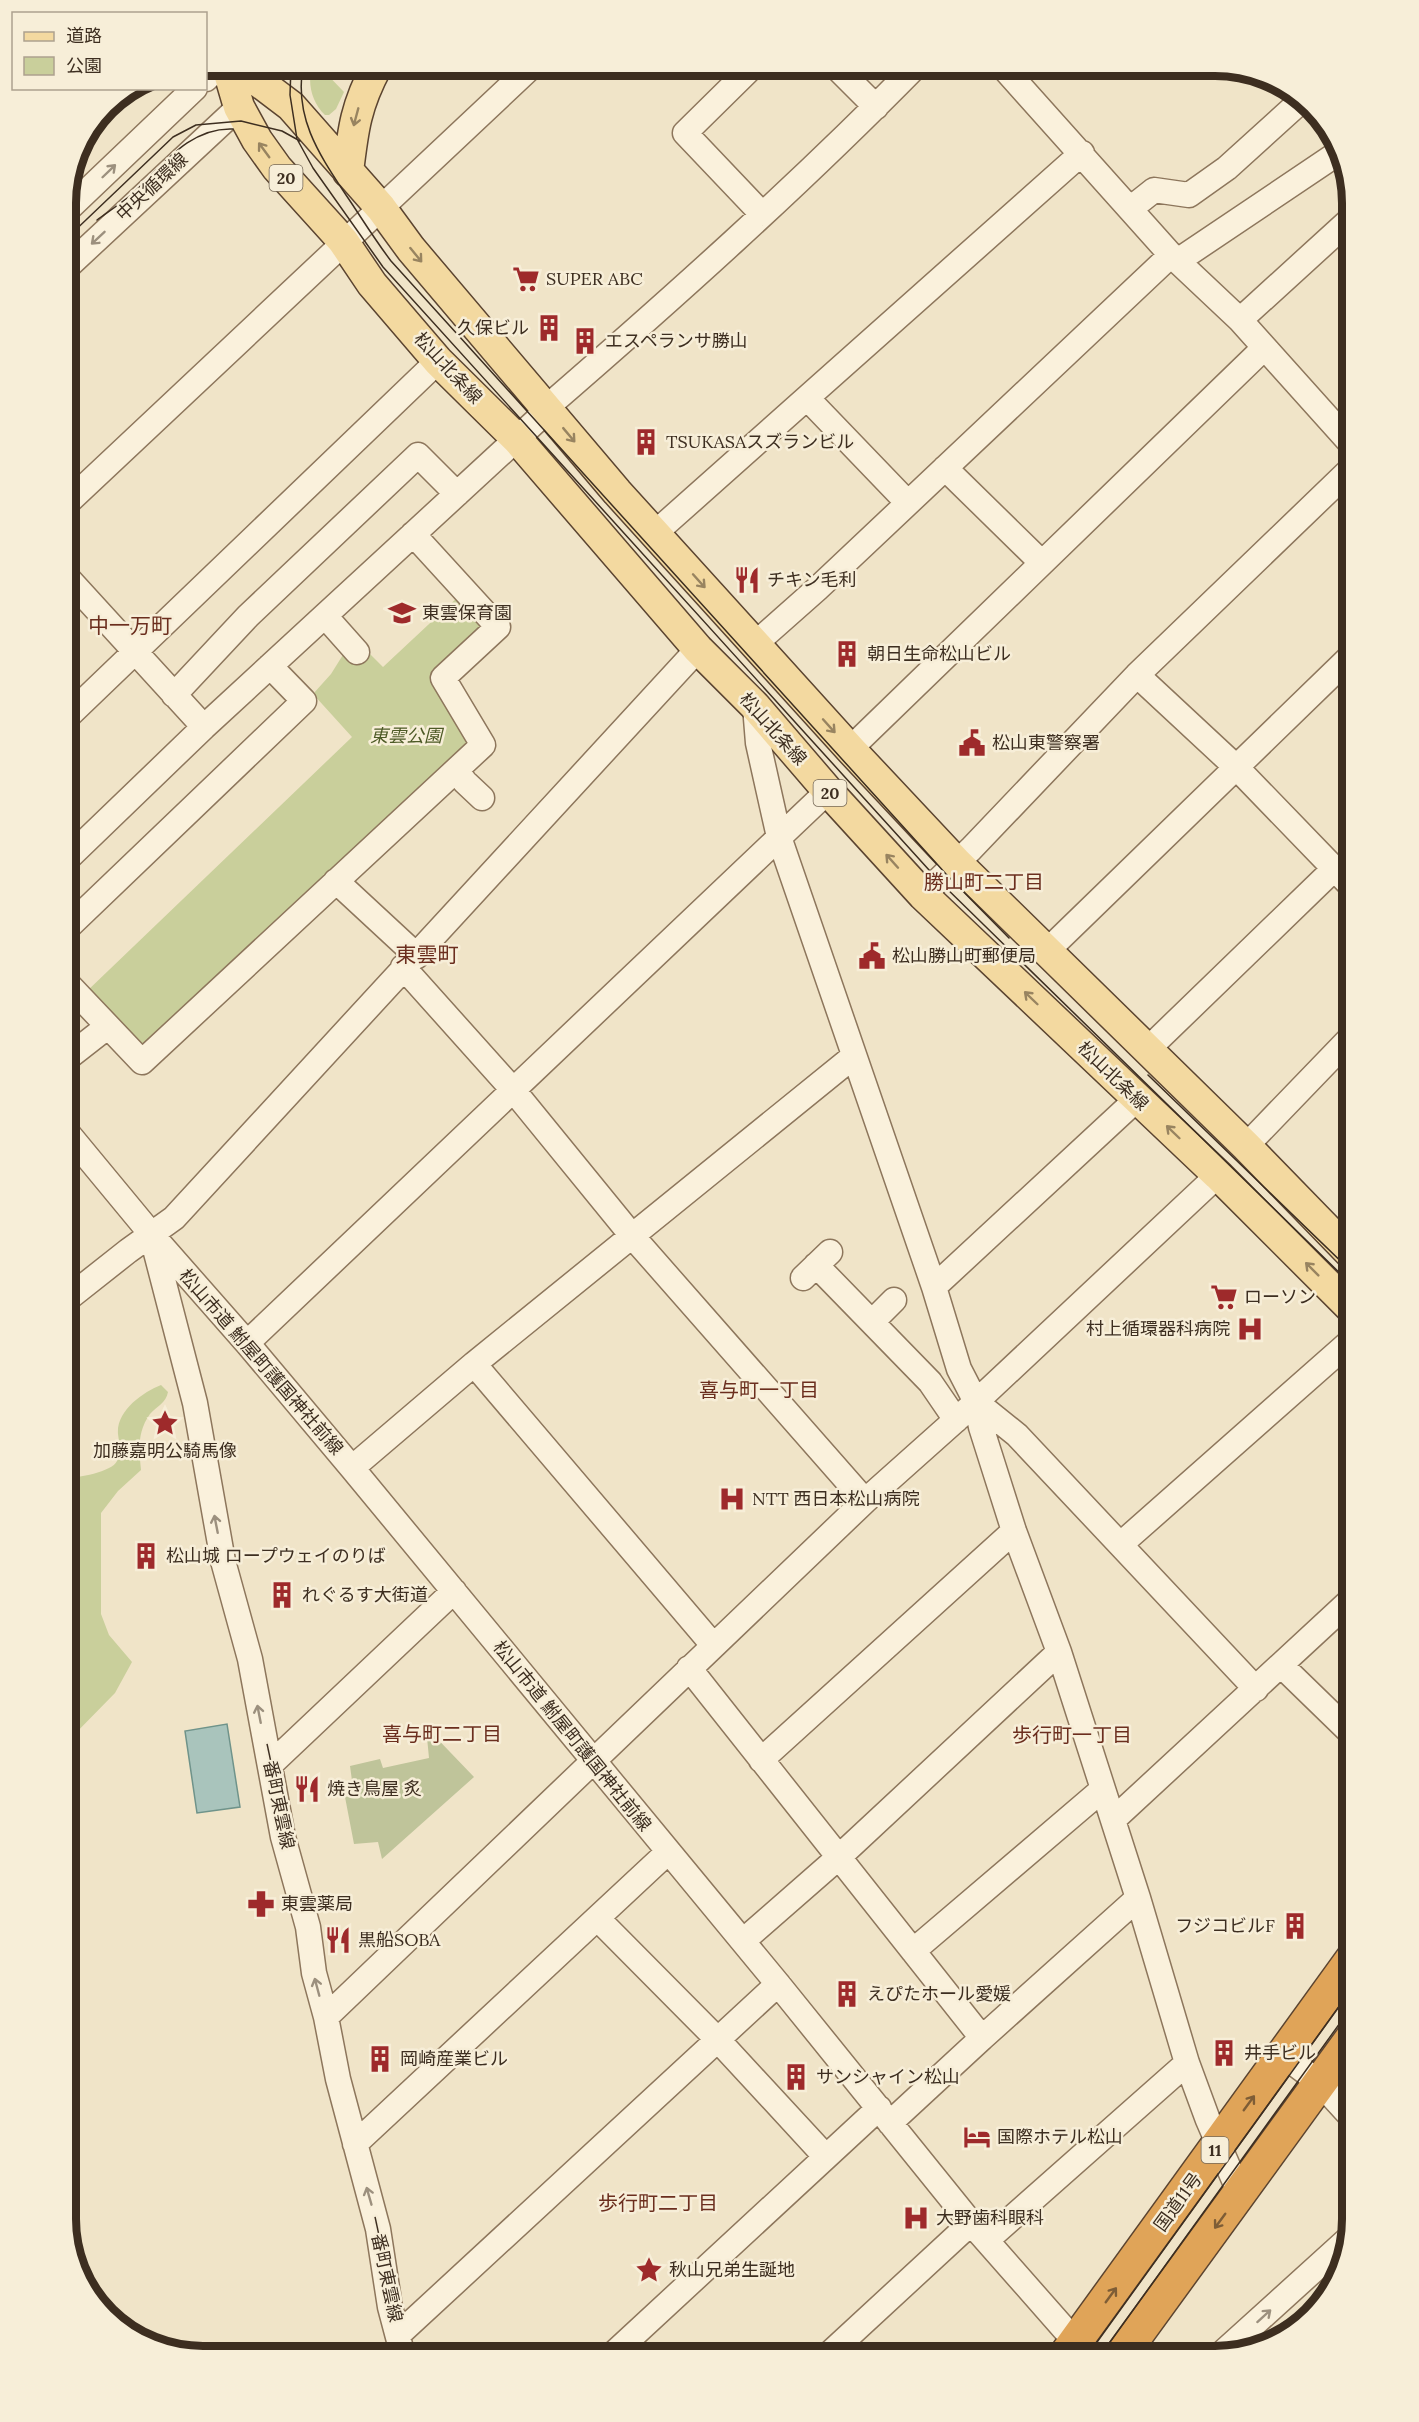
<svg xmlns="http://www.w3.org/2000/svg" width="1419" height="2422" viewBox="0 0 1419 2422" font-family="Lora,'Noto Sans JP',serif">
	<style>
		.green { fill: #c9cf9b }
		.cemetery { fill: #bfc49a }
		.water { fill: #a9c4bc; stroke: #6f938a; stroke-width: 1.5 }
		.lines { fill: none; stroke-linecap: round; stroke-linejoin: round }
		.minor-casing { stroke: #8d765c; stroke-width: 27 }
		.major-casing { stroke: #5b4430; stroke-width: 33 }
		.highway-casing { stroke: #5b4430; stroke-width: 36 }
		.minor { stroke: #faf1dc; stroke-width: 24 }
		.major { stroke: #f3d9a0; stroke-width: 30 }
		.highway { stroke: #e0a458; stroke-width: 33 }
		.tram { stroke: #3d2e20; stroke-width: 1.5 }
		.oneway { stroke: #988460 }
		.oneway2 { stroke: #9c907e }
		.oneway3 { stroke: #7e5d36 }
		.labels { text-anchor: middle; stroke-width: 5; stroke-linejoin: round; paint-order: stroke }
		.shield { fill: #f7eed8; stroke: #756857; stroke-width: 1.5 }
		.shield-label { font-size: 16px; font-weight: bold; fill: #3d2e20 }
		.street-label { font-size: 18px; fill: #3d2e20; stroke: #f7eed8 }
		.poi-label { font-size: 18px; fill: #3d2e20; stroke: #f7eed8; text-anchor: start }
		.park-label { font-size: 18px; font-style: italic; fill: #4d5a26; stroke: #f7eed8 }
		.neighbourhood-label { font-size: 20px; fill: #6b2e1e; stroke: #f7eed8 }
		.quarter-label { font-size: 21px; fill: #6b2e1e; stroke: #f7eed8 }
		.rim { fill: none; stroke: #3d2e20; stroke-width: 8 }
	</style>
	<rect width="100%" height="100%" fill="#f0e4c8"/>
	<!-- green -->
	<path class="green" d="M312,66h7l25,26 -8,17 -7,6h-4c-13,-12 -18,-32 -13,-49z
		M459,596l27,30 -54,51 42,68 -332,307 -57,-59 267,-256 -39,-43 18,-20 15,-24 22,2 15,15z
		M161,1385l7,7c-2,11 -11,14 -18,22 -13,18 -11,36 -9,56l-23,21 -17,22v101l8,21 23,27 -17,31 -49,50v-265c11,0 46,-6 51,-17 5,-9 2,-18 1,-27 -2,-23 25,-42 43,-49z"/>
	<!-- cemetery -->
	<path class="cemetery" d="M426,1727l48,50 -92,82 -4,-17 -24,2 -9,-47 9,-2 -4,-29 30,-7 3,9 46,-10z"/>
	<!-- water -->
	<path class="water" d="M227,1724l13,83 -43,6 -12,-82z"/>
	<g class="lines">
		<defs>
			<path id="minor" d="M753,66l-68,67 77,81
				M835,66l41,41
				M1002,66l169,189 69,65 113,126
				M206,79l13,-13
				M1130,209l24,-19 35,5 38,-27 75,-68
				M66,211l129,-123
				M1179,260l162,-109
				M66,268l173,-161
				M1240,320l113,-103
				M807,398l101,105
				M945,468l97,95
				M66,504l466,-438
				M655,533l427,-380
				M66,576l138,151
				M325,616l32,36
				M756,643l61,-54 354,-334
				M1137,675l100,93 116,120
				M174,695l74,-79 170,-161 39,39
				M66,718l372,-357
				M850,749l414,-401
				M456,770l9,12 17,16
				M66,860l138,-133 332,-306 10,-13c127,-110 252,-222 370,-342
				M336,881l81,75
				M923,895l48,-46 166,-174 216,-208
				M66,929l238,-228 -34,-35
				M1047,951l306,-297
				M403,967l111,124 119,146 232,264
				M66,982l76,80 341,-317 -40,-67 55,-51 -85,-93
				M1147,1050l187,-181
				M66,1059l41,-32
				M66,1131l86,104 95,108 105,125 426,516 193,239 117,133
				M1246,1146l107,-111
				M1218,1175l-242,227 5,25 33,104 45,121 79,246 49,165 21,57 32,74
				M153,1241l42,162 28,158 27,98 33,178 25,90 6,46 12,44 12,62 40,150 12,78 13,49
				M816,1265l114,117 26,38
				M803,1278l27,-26
				M934,1287l203,-188
				M66,1300l62,-49 46,-33 524,-569
				M872,1322l22,-22
				M247,1343l581,-552
				M474,1364l239,281
				M976,1402l41,33 239,254
				M352,1468l122,-104 380,-308
				M1121,1544l232,-205
				M1282,1666l71,69
				M689,1668l293,370 156,-140
				M761,1760l253,-229
				M270,1765l184,-174
				M1113,1820l240,-222
				M598,1919l120,121 108,117
				M743,1941l96,-84 220,-205
				M913,1951l190,-162
				M326,2017l539,-516 111,-99 -17,-33 -25,-82 -155,-450 -21,-94 -3,-37
				M1284,2056l36,27 33,36
				M890,2123l92,-85
				M355,2144l313,-292
				M987,2240l200,-177
				M399,2334l379,-350
				M1220,2355l127,-115
				M611,2356l268,-248
				M827,2356l144,-133"/>
			<path id="major" d="M227,66l12,41 18,33 20,28 66,73 29,43 66,77 79,78 181,210 57,57 73,85 95,104 295,280 135,135
				M238,66l53,40 90,102 30,41 206,243 233,257 107,114 289,283 107,110
				M348,172c5,-43 8,-67 29,-106"/>
			<path id="highway" d="M1065,2356l288,-398
				M1121,2356l232,-319"/>
		</defs>
		<!-- minor casing -->
		<use href="#minor" class="minor-casing"/>
		<!-- major casing -->
		<use href="#major" class="major-casing"/>
		<!-- highway casing -->
		<use href="#highway" class="highway-casing"/>
		<!-- minor -->
		<use href="#minor" class="minor"/>
		<!-- major -->
		<use href="#major" class="major"/>
		<!-- highway -->
		<use href="#highway" class="highway"/>
		<!-- tram -->
		<path class="tram" d="M291,66l-1,29 7,44 16,29 70,99 556,614 414,405
			M303,66c-9,52 16,88 43,129 15,22 29,45 45,66l555,613 63,64
			M97,220c11,-8 23,-16 34,-25 30,-27 57,-68 102,-66
			M66,239l107,-102 23,-12 45,-4 41,10 18,10
			M1148,1075l205,198
			M1087,2356l266,-369
			M1100,2356l253,-351"/>
	</g>
	<!-- one-way arrows -->
	<defs><path id="oneway-shaft" d="M-6 0H5M1.5-3L5.5 0L1.5 3" fill="none" stroke-width="1.6" stroke-linecap="round" stroke-linejoin="round" transform="scale(1.5)"/></defs>
	<g class="oneway">
		<use href="#oneway-shaft" transform="translate(356 117) rotate(105)"/>
		<use href="#oneway-shaft" transform="translate(264 150) rotate(-126)"/>
		<use href="#oneway-shaft" transform="translate(416 255) rotate(51)"/>
		<use href="#oneway-shaft" transform="translate(569 435) rotate(50)"/>
		<use href="#oneway-shaft" transform="translate(699 581) rotate(48)"/>
		<use href="#oneway-shaft" transform="translate(829 726) rotate(48)"/>
		<use href="#oneway-shaft" transform="translate(892 861) rotate(-132)"/>
		<use href="#oneway-shaft" transform="translate(1031 998) rotate(-136)"/>
		<use href="#oneway-shaft" transform="translate(1173 1132) rotate(-136)"/>
		<use href="#oneway-shaft" transform="translate(1312 1269) rotate(-135)"/>
	</g>
	<g class="oneway2">
		<use href="#oneway-shaft" transform="translate(109 171) rotate(-44)"/>
		<use href="#oneway-shaft" transform="translate(98 238) rotate(137)"/>
		<use href="#oneway-shaft" transform="translate(216 1524) rotate(-101)"/>
		<use href="#oneway-shaft" transform="translate(259 1714) rotate(-101)"/>
		<use href="#oneway-shaft" transform="translate(317 1987) rotate(-105)"/>
		<use href="#oneway-shaft" transform="translate(369 2196) rotate(-106)"/>
		<use href="#oneway-shaft" transform="translate(1264 2316) rotate(-42)"/>
	</g>
	<g class="oneway3">
		<use href="#oneway-shaft" transform="translate(1249 2103) rotate(-54)"/>
		<use href="#oneway-shaft" transform="translate(1220 2221) rotate(126)"/>
		<use href="#oneway-shaft" transform="translate(1111 2295) rotate(-54)"/>
	</g>
	<!-- icons -->
	<defs>
		<symbol id="supermarket-bare" viewBox="-9 -9 18 18"><path d="M-6-5.5h2.5l.6 2H6L4.5 2H-2.5L-4.4-4H-6ZM-1.5 3.2a1.3 1.3 0 1 0 .1 0ZM3 3.2a1.3 1.3 0 1 0 .1 0Z" fill="#9e2a2b" stroke="#f7eed8" stroke-width="2.5" paint-order="stroke"/></symbol>
		<symbol id="building-bare" viewBox="-9 -9 18 18"><path d="M-4-6H4V6H1V3H-1V6H-4ZM-2.5-4.3h1.7v1.8h-1.7ZM.8-4.3h1.7v1.8H.8ZM-2.5-1h1.7V.8h-1.7ZM.8-1h1.7V.8H.8Z" fill="#9e2a2b" stroke="#f7eed8" stroke-width="2.5" paint-order="stroke"/></symbol>
		<symbol id="restaurant-bare" viewBox="-9 -9 18 18"><path d="M-5-6h1v4h1v-4h1v4h1v-4h1v5L-1.5 .5V6h-2V.5L-5-1ZM5-6V6H3V1.5H1.5Q1.5-4 5-6Z" fill="#9e2a2b" stroke="#f7eed8" stroke-width="2.5" paint-order="stroke"/></symbol>
		<symbol id="school-bare" viewBox="-9 -9 18 18"><path d="M0-5L7-2L0 1L-7-2ZM-4 1L0 2.5L4 1V4Q0 6-4 4Z" fill="#9e2a2b" stroke="#f7eed8" stroke-width="2.5" paint-order="stroke"/></symbol>
		<symbol id="civic-bare" viewBox="-9 -9 18 18"><path d="M-.6-6.5H3V-4.5H.6V-3L4-1V1h2V6H-6V1h2V-1L-.6-3ZM-1.2 2.5V6h2.4V2.5Z" fill="#9e2a2b" stroke="#f7eed8" stroke-width="2.5" paint-order="stroke"/></symbol>
		<symbol id="hospital-bare" viewBox="-9 -9 18 18"><path d="M-5-5h3v3.5h4V-5h3V5h-3V1.5h-4V5h-3Z" fill="#9e2a2b" stroke="#f7eed8" stroke-width="2.5" paint-order="stroke"/></symbol>
		<symbol id="sight-bare" viewBox="-9 -9 18 18"><path d="M0-6L1.8-2.2L6-1.7L2.9 1.2L3.7 5.4L0 3.3L-3.7 5.4L-2.9 1.2L-6-1.7L-1.8-2.2Z" fill="#9e2a2b" stroke="#f7eed8" stroke-width="2.5" paint-order="stroke"/></symbol>
		<symbol id="pharmacy-bare" viewBox="-9 -9 18 18"><path d="M-2-6h4v4h4v4h-4v4h-4v-4h-4v-4h4Z" fill="#9e2a2b" stroke="#f7eed8" stroke-width="2.5" paint-order="stroke"/></symbol>
		<symbol id="hotel-bare" viewBox="-9 -9 18 18"><path d="M-6-4.5h1.5V1H6V5H4.5V3h-9V5H-6ZM-4 0a1.8 1.8 0 1 1 3.6 0ZM.5 0V-2.5h3Q6-2.5 6 0Z" fill="#9e2a2b" stroke="#f7eed8" stroke-width="2.5" paint-order="stroke"/></symbol>
	</defs>
	<g fill-rule="evenodd">
		<use href="#supermarket-bare" x="507" y="260" width="38" height="38"/>
		<use href="#building-bare" x="530" y="309" width="38" height="38"/>
		<use href="#building-bare" x="566" y="322" width="38" height="38"/>
		<use href="#building-bare" x="627" y="423" width="38" height="38"/>
		<use href="#restaurant-bare" x="728" y="561" width="38" height="38"/>
		<use href="#school-bare" x="383" y="594" width="38" height="38"/>
		<use href="#building-bare" x="828" y="635" width="38" height="38"/>
		<use href="#civic-bare" x="953" y="724" width="38" height="38"/>
		<use href="#civic-bare" x="853" y="937" width="38" height="38"/>
		<use href="#supermarket-bare" x="1205" y="1278" width="38" height="38"/>
		<use href="#hospital-bare" x="1231" y="1310" width="38" height="38"/>
		<use href="#sight-bare" x="146" y="1404" width="38" height="38"/>
		<use href="#hospital-bare" x="713" y="1480" width="38" height="38"/>
		<use href="#building-bare" x="127" y="1537" width="38" height="38"/>
		<use href="#building-bare" x="263" y="1576" width="38" height="38"/>
		<use href="#restaurant-bare" x="288" y="1770" width="38" height="38"/>
		<use href="#pharmacy-bare" x="242" y="1885" width="38" height="38"/>
		<use href="#building-bare" x="1276" y="1907" width="38" height="38"/>
		<use href="#restaurant-bare" x="319" y="1921" width="38" height="38"/>
		<use href="#building-bare" x="828" y="1975" width="38" height="38"/>
		<use href="#building-bare" x="1205" y="2034" width="38" height="38"/>
		<use href="#building-bare" x="361" y="2040" width="38" height="38"/>
		<use href="#building-bare" x="777" y="2058" width="38" height="38"/>
		<use href="#hotel-bare" x="958" y="2118" width="38" height="38"/>
		<use href="#hospital-bare" x="897" y="2199" width="38" height="38"/>
		<use href="#sight-bare" x="630" y="2251" width="38" height="38"/>
	</g>
	<g class="labels">
		<!-- shield labels -->
		<g class="shield">
			<rect x="269.5" y="165" width="33" height="26" rx="4.5"/>
			<rect x="813.5" y="780" width="33" height="26" rx="4.5"/>
			<rect x="1201.5" y="2137" width="27" height="26" rx="4.5"/>
		</g>
		<g class="shield-label">
			<text x="286" y="184">20</text>
			<text x="830" y="799">20</text>
			<text x="1215" y="2156">11</text>
		</g>
		<!-- street labels -->
		<g class="street-label">
			<text transform="translate(152 187) rotate(-43)" y="6">中央循環線</text>
			<text transform="translate(448 368) rotate(47)" y="6">松山北条線</text>
			<text transform="translate(773 729) rotate(48)" y="6">松山北条線</text>
			<text transform="translate(1113 1076) rotate(44)" y="6">松山北条線</text>
			<text transform="translate(261 1362) rotate(49)" y="6">松山市道 鮒屋町護国神社前線</text>
			<text transform="translate(572 1736) rotate(51)" y="6">松山市道 鮒屋町護国神社前線</text>
			<text transform="translate(277 1796) rotate(78)" y="6">一番町東雲線</text>
			<text transform="translate(1178 2202) rotate(-54)" y="6">国道11号</text>
			<text transform="translate(385 2269) rotate(78)" y="6">一番町東雲線</text>
		</g>
		<!-- poi labels -->
		<g class="poi-label">
			<text x="546" y="285">SUPER ABC</text>
			<text x="529" y="334" text-anchor="end">久保ビル</text>
			<text x="605" y="347">エスペランサ勝山</text>
			<text x="666" y="448">TSUKASAスズランビル</text>
			<text x="767" y="586">チキン毛利</text>
			<text x="422" y="619">東雲保育園</text>
			<text x="867" y="660">朝日生命松山ビル</text>
			<text x="992" y="749">松山東警察署</text>
			<text x="892" y="962">松山勝山町郵便局</text>
			<text x="1244" y="1303">ローソン</text>
			<text x="1230" y="1335" text-anchor="end">村上循環器科病院</text>
			<text x="165" y="1457" text-anchor="middle">加藤嘉明公騎馬像</text>
			<text x="752" y="1505">NTT 西日本松山病院</text>
			<text x="166" y="1562">松山城 ロープウェイのりば</text>
			<text x="302" y="1601">れぐるす大街道</text>
			<text x="327" y="1795">焼き鳥屋 炙</text>
			<text x="281" y="1910">東雲薬局</text>
			<text x="1275" y="1932" text-anchor="end">フジコビルF</text>
			<text x="358" y="1946">黒船SOBA</text>
			<text x="867" y="2000">えぴたホール愛媛</text>
			<text x="1244" y="2059">井手ビル</text>
			<text x="400" y="2065">岡崎産業ビル</text>
			<text x="816" y="2083">サンシャイン松山</text>
			<text x="997" y="2143">国際ホテル松山</text>
			<text x="936" y="2224">大野歯科眼科</text>
			<text x="669" y="2276">秋山兄弟生誕地</text>
		</g>
		<!-- park labels -->
		<g class="park-label">
			<text x="406" y="742">東雲公園</text>
		</g>
		<!-- neighbourhood labels -->
		<g class="neighbourhood-label">
			<text x="984" y="889">勝山町二丁目</text>
			<text x="759" y="1397">喜与町一丁目</text>
			<text x="442" y="1741">喜与町二丁目</text>
			<text x="1072" y="1742">歩行町一丁目</text>
			<text x="658" y="2210">歩行町二丁目</text>
		</g>
		<!-- quarter labels -->
		<g class="quarter-label">
			<text x="130" y="633">中一万町</text>
			<text x="427" y="962">東雲町</text>
		</g>
	</g>
	<!-- crop -->
	<path d="M0 0H1419V2422H0ZM203 76H1215A127 127 0 0 1 1342 203V2219A127 127 0 0 1 1215 2346H203A127 127 0 0 1 76 2219V203A127 127 0 0 1 203 76Z" fill="#f7eed8" fill-rule="evenodd"/>
	<path class="rim" d="M203 76H1215A127 127 0 0 1 1342 203V2219A127 127 0 0 1 1215 2346H203A127 127 0 0 1 76 2219V203A127 127 0 0 1 203 76Z"/>
	<!-- legend -->
	<rect x="12" y="12" width="195" height="78" fill="#f7eed8" stroke="#ada18e" stroke-width="1.5"/>
	<rect x="24" y="32" width="30" height="9" fill="#f3d9a0" stroke="#ada18e" stroke-width="1.5"/>
	<text x="66" y="42" font-size="18" fill="#3d2e20">道路</text>
	<rect x="24" y="57" width="30" height="18" fill="#c9cf9b" stroke="#ada18e" stroke-width="1.5"/>
	<text x="66" y="72" font-size="18" fill="#3d2e20">公園</text>
</svg>
